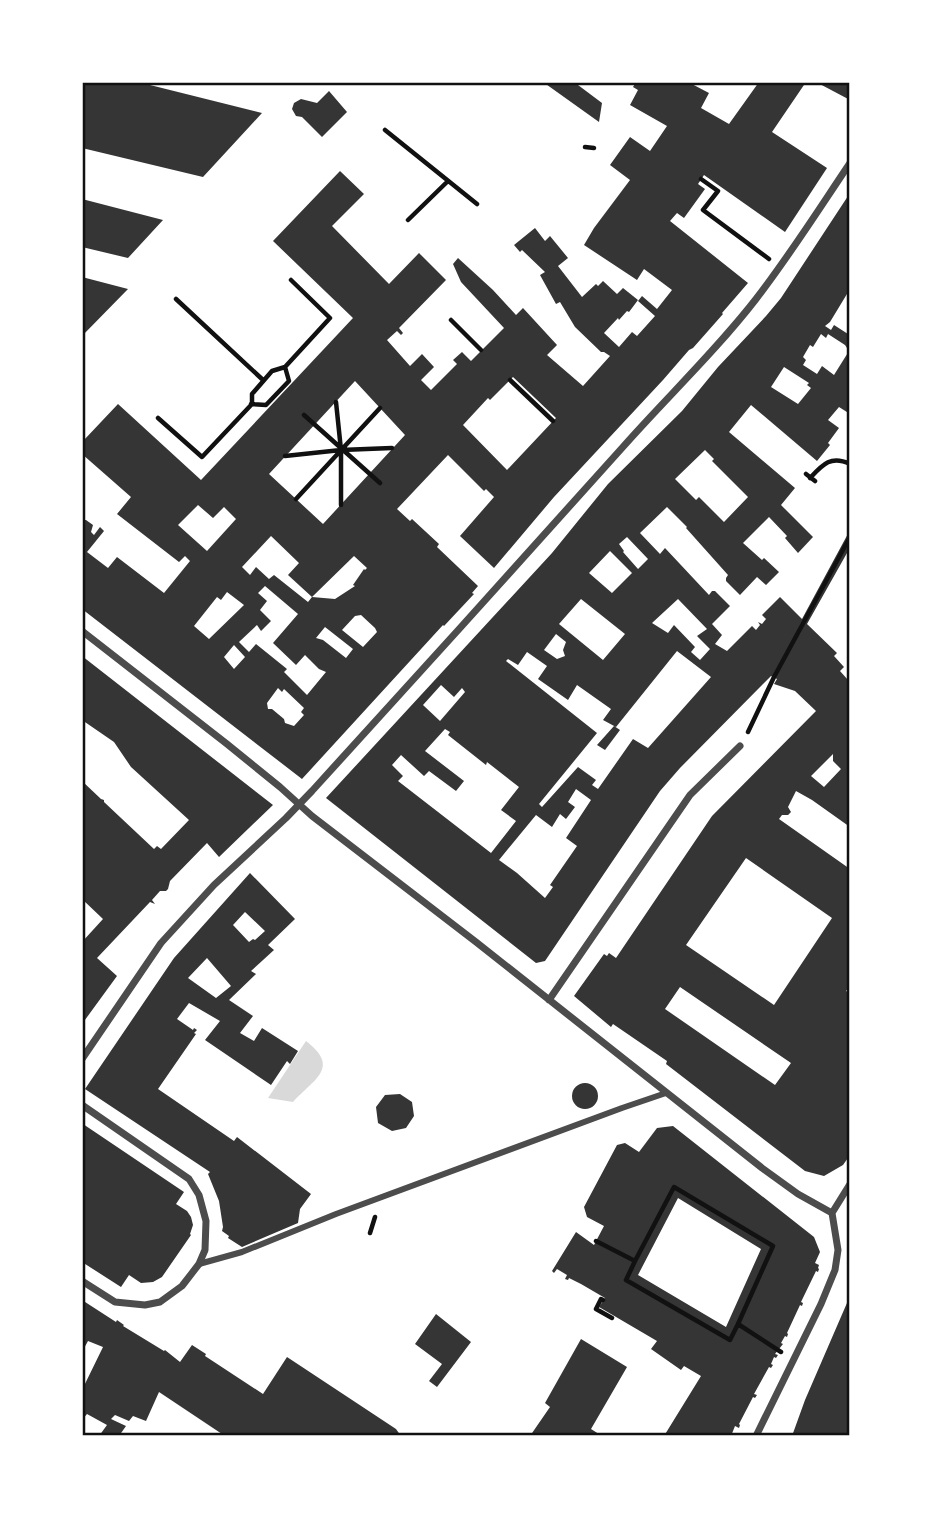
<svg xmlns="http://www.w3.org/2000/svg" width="932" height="1518" viewBox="0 0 932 1518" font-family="Figtree,sans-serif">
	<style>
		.water { fill: #d9d9d9 }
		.building { fill: #353535; fill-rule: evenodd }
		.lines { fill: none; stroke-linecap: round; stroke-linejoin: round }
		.path { stroke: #111; stroke-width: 4.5 }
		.pedestrian { stroke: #4c4c4c; stroke-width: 6 }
		.minor { stroke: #4c4c4c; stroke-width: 7 }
		.neatline { fill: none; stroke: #111; stroke-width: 2.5 }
	</style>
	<rect width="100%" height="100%" fill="#fff"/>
	<!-- water -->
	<path class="water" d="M306,1041c35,27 8,38 -13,61l-25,-4z"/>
	<!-- building -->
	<path class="building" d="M82,82h56l124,31 -59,64 -121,-29z
		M543,82h31l28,21 -3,19z
		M636,82h52l21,11 -8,15 28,16 30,-42h47l-34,50 55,36 -42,64 -81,-57 -6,9 7,5 -21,29 -7,-5 -7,8 78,62 -26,30 1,1 -30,34 -4,2 -26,30 -109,117 -60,71 -34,-32 34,-39 -8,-8 -2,2 -36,-36 -51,54 13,12 2,-2 27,25 -2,3 41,39 -6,7 2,1 -30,32 -1,-1 -141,154 -220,-170v-89h4l7,5 -2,7 3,3 6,-8 4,4 -17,21 21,16 9,-11 47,36 26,-32 -5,-5 -6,6 -62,-48 14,-17 -49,-43v-15l2,1 34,-36 83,76 152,-162 -80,-77 67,-70 24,23 -32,32 57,58 30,-31 27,27 -47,48 4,5 -2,2 -4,-4 -10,9 23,26 12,-12 12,13 -13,13 10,10 26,-26 -4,-4 9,-8 9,9 33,-33 -43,-46 -8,-18 5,-6 35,32 23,25 7,-7 34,37 -10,10 36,31 27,-30 -6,-4h-3l-26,-25 -15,-25 -4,2 -16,-29 5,-3 -23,-22 -2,2 -6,-7 21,-17 10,13 5,-5 18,22 -10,8 24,31 14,-13 2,2 5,-5 14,13 6,-6 15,12 -9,12 -2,-1 -8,9 -1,-2 -14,15 15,14 13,-15 5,4 18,-20 -17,-15 4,-5 15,13 15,-19 -28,-21 -7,11 -53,-35 10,-17 36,-48 -20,-15 20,-28 20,14 17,-25 -37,-21 8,-15 -5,-3zM513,377l43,41 -49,52 -44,-45 25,-27 2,2zM355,381l50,54 -82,89 -54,-50zM198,505l15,13 11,-11 12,12 -29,32 -29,-26zM271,536l28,27 -11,12 24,22 42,-41 13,12 -2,2 -1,-1 -11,16 2,1 -20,13 -23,-2 -4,5 -34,-27 -5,4 -13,-12 -6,8 -8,-8zM265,586l33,28 -25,29 23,22 9,-10 14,14 7,3 -19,23 -23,-23 3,-3 -31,-25 -7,8 -10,-10 18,-17 4,6 10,-10 -11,-11 7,-9 -9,-8zM227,592l17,13 -35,34 -15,-13 23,-29 4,3zM361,615l14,13 2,4 -14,15 -21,-17 13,-14zM325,627l28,22 -7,9 -23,-18 -7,-2zM234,645l11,12 -11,12 -10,-12zM278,688l4,4 2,-3 20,19 -3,4 3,3 -10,11 -9,-3 -1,-4 -12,-10h-4l-1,-6z
		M816,82h34v18z
		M329,91l18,21 -25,25 -20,-20 -6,-1 -4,-7 2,-6 7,-4 16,4z
		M850,193v83l-2,3 2,1v9l-20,33 -5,4 6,4 3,-5 14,9 2,-3v83l-11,-7 -11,13 11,8 -11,15 2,2 -13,16 -66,-56 -22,27 66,56 -14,17 32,32 -15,16 -13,-15 2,-2 -18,-19 -26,26 19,17 2,-2 15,14 -13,13 -9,-8 -17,18 -14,-14v-3l2,-3 -42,-47 1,-1 -20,-20 -27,26 20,21 5,-6 44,47 3,-4h3l15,15 -18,18 10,11 -7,9 12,7 25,-25 4,4 4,-5 -2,-3 4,2 4,-5 -4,-4 18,-18 22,22 48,-89v26l-3,-3 -40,71 30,29 -3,3 10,11 -4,4 8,9 2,-3v150l-38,-27 -16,-9 -8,16 3,5 -3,3h-6l-3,4 71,50v117l-4,5 4,2v162l-7,10 -19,11 -19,-5 -139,-107 1,-3 -54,-37 -2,3 -37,-31 30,-42 3,2 2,-3 7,5 96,-142 104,-105 -21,-20 -21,-7 3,-5 -6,-3 -91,92 -20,23 -115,170 -9,2 -210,-165 226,-245 56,-69 74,-73 36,-44 48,-51 15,-18zM821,334l5,4 2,-4 17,11 4,6 -15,24 -12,-9 -5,8 -14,-9 3,-5 -3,-3 7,-12 3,2zM784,367l25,16 -2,2 4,3 -13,16 -27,-17zM705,450l9,9 -2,2 36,36 -24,25 -25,-25 -3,3 -21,-21zM627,537l21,22 -10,10 -15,-17 1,-1 -5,-7zM610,551l22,22 -20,20 -23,-20zM581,599l44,35 -22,26 -44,-36zM678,599l29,30 -10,7 13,13 -10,11 -9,-8 4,-5 -21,-22 -6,8 -16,-10zM556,634l10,8 -3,8 2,6 -8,3 -13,-9zM677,651l34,26 -63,71 -15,-9 -35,50 -6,-4 4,-5 -18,-13 -36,40 -3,-3 58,-71 -91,-72 2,-2 10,6 9,-13 20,14 -9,13 30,21 9,-15 34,24 -8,11 13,7zM441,685l13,12 8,-9 3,4 -25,29 -17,-16zM445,729l5,3 -2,3 38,30 1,-3 32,25 -18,23 15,11 -25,32 -93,-72 5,-5 -11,-11 9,-10 23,21 5,-5 27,20 8,-10 -39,-30zM833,754v7l8,8 -17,18 -13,-11zM576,789l15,11 -25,38 11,8 -27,39 3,2 -8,11 -28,-25 -18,-13 37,-45 16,12 8,-13 6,5 9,-12 -7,-5zM746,858l86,60 -58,87 -88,-60zM680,987l111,76 -16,22 -110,-76z
		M82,199l81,21 -35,38 -46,-11z
		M82,277l46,12 -46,47z
		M82,656l191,149 -54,52 -12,-14 -37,38 -2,8 -2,2h-6l-8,9 3,4 -5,-2 -53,56 20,18 -35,48v-82l21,-23 -21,-20v-118l19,18 3,1v2l50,47 3,-3 4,3 28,-29 -58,-53 -17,-25 -32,-22z
		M614,726l6,4 -15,20 -8,-5z
		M250,873l45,46 -27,26 6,5 -23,21 5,3 -27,26 24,16 -13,17 14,8 8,-13 36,23 -8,13 -3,-3 -16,24 -66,-45 15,-19 -31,-18 -12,16 16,11 1,-2 3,2 -3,3 2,1 -38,55 76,52 3,-4 74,57 -11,15 -2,14 -56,24 -14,-9 1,-2 -7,-5 1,-4 -4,-26 -11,-27 2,-2 -125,-83 89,-131zM245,912l20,19 -10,9 -2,-1 -4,3 -16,-17zM207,958l24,28 -15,12 -28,-20z
		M572 1096a13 13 0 1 1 26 0a13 13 0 1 1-26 0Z
		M400,1094l12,8 2,14 -8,12 -14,3 -14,-8 -2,-16 9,-12z
		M83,1124l101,68 -8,12 11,7 4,6 2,8 -3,9 1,1 -29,42 -9,5 -12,1 -12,-8 -8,12 -39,-25z
		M673,1126l141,111 6,15 -5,11 4,2 -1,3 1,1 -1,3 -2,-1 -15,31 2,1 -1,3 -2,-1 -13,28 1,1 -1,3 -2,-1 -4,7 2,1 -8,10 3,1 -2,3 -2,-1 -3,7 2,1 -2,3 -2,-1 -15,27 3,1 -2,3 -2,-1 -14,27 1,1 -1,3 -4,-2 -4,10h-67l37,-60 -17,-10 -3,4 -30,-21 6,-8 -58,-34 6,-9 -24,-14 -12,-6 -1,2 -3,-1 2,-4 -10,-6 -3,4 -2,-2 24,-39 18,13 10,-19 -17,-9 -3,-10 33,-62 8,-2 14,9 18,-24zM678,1198l83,51 -35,78 -88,-52z
		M850,1296v140h-58l13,-36z
		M82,1300l34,22 1,-2 7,5 -1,1 41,25 1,-1 15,12 12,-17 14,9 -1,2 58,38 24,-37 109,72 5,7h-176l-66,-44 -13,29 -13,-5 -4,5 -14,-6 -4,4 15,7 -7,10h-20l8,-11 -20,-11 -5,6v-30l21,-43 -15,-6 -6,11z
		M436,1314l35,28 -34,45 -8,-6 13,-17 -27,-20z
		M581,1339l46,28 -36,62 11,7h-72l20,-29 -5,-4z"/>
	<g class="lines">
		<!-- path -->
		<path class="path" d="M385,130l92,74
			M585,147l9,1
			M701,179l17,12 -15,19 66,49
			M408,220l40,-39
			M176,299l87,81
			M451,320l30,30
			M510,380l43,41
			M336,402l5,48v55
			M251,404l15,1 23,-24 -4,-14
			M304,415l76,68
			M158,418l44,39 50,-53v-10l20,-23 13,-4 45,-49 -39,-38
			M285,456l56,-6 51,-2
			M806,474l9,7
			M810,478c13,-14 21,-23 40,-14
			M296,499l84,-91
			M748,732l26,-55 76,-140
			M370,1233l5,-16
			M596,1241l39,20 -9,19 104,60 8,-16 43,28
			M635,1261l39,-74 99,59 -35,78
			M603,1300l-2,-1 -5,10 16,9"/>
		<!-- pedestrian -->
		<path class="pedestrian" d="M199,1264l43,-12 94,-38 286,-106 44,-15"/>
		<!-- minor -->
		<path class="minor" d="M82,631l145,113 53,43 32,29 164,126 286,226 36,26 34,19
			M549,1000l141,-205 50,-49
			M82,1059l79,-116 53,-58 72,-67 26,-27c104,-114 207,-228 310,-343 44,-50 93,-96 134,-149 34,-44 63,-90 94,-136
			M82,1105l107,74 10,16 7,26 -1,29 -6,14 -17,22 -22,16 -15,3 -30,-3 -33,-21
			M756,1436l65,-132 14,-34 3,-20 -6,-37 18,-29"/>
	</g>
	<!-- border -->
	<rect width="932" height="1518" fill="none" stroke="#ffffff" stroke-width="168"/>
	<rect x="84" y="84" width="764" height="1350" class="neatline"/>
</svg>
